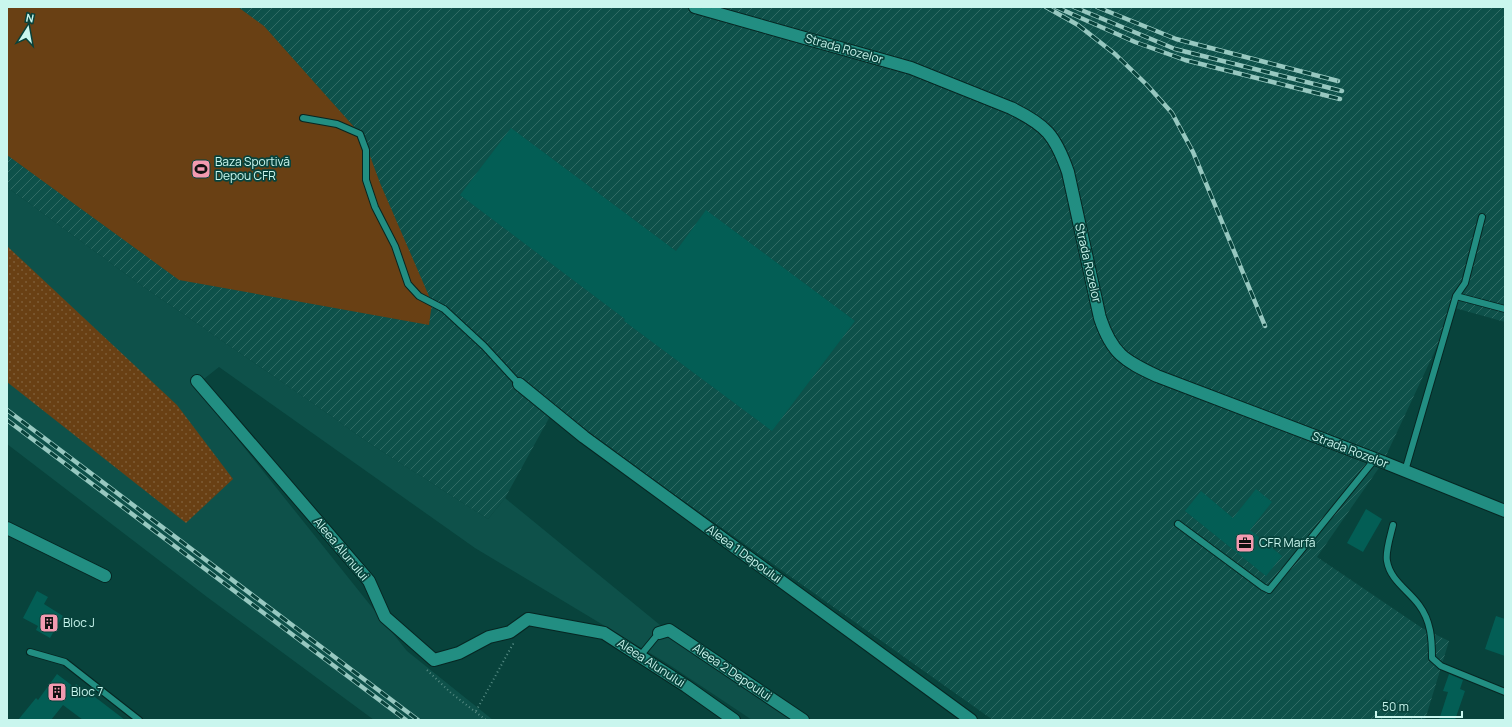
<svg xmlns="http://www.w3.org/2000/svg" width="1512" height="727" viewBox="0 0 1512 727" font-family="Manrope,sans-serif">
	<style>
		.built { fill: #0e514a }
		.industrial { fill: url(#industrial-furrows) }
		.green { fill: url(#green-dots) }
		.pitch { fill: #694014 }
		.building { fill: #035e55 }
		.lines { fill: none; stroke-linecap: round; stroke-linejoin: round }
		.service-casing { stroke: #062622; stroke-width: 8 }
		.minor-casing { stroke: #062622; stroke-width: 14 }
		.path { stroke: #558b83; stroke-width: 2; stroke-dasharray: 1 3; stroke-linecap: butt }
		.service { stroke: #228e82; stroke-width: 6 }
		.minor { stroke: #228e82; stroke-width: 12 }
		.rail-casing { stroke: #97c8c0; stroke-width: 4.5 }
		.rail { stroke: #08433c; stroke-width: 3; stroke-dasharray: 9; stroke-linecap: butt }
		.labels { text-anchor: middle; stroke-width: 3.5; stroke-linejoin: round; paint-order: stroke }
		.street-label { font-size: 12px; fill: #c9f6ee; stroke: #08433c }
		.poi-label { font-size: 12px; fill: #c9f6ee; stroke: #08433c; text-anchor: start }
	</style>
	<defs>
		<pattern id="industrial-furrows" width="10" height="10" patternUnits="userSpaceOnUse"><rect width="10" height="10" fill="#0e514a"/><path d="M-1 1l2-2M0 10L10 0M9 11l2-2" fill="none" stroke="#306b64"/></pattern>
		<pattern id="green-dots" width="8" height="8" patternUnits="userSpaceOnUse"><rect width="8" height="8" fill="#694014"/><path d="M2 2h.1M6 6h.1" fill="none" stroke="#7d5c36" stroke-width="1.8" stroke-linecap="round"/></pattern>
	</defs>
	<rect width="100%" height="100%" fill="#08433c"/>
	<!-- built -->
	<path class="built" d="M7,187l131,96 179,123 52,37 119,76 17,-21 177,145 112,77h-42l-84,-56 -193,-116 -256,-181 -24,19 212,265 86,69h-119l-167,-123 -200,-153z"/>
	<!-- industrial -->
	<path class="industrial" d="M7,7h1498v315l-50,-14 -72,154 -66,95 105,71 27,13 -24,79h-432l-439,-311 -49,89 -17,21 -119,-76 -52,-37 -179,-123 -131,-96z"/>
	<!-- green -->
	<path class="green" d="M7,246l170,159 56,74 -47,44 -179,-141z"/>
	<!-- pitch -->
	<path class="pitch" d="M7,7h231l26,19 99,111 17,46 52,120 -3,22 -250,-45 -172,-125z"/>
	<!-- building -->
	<path class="building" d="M511,128l165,123 30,-41 149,111 -83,110 -148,-110 1,-2 -165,-124z
		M1256,489l16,13 -22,28 32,26 -16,20 -81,-65 16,-20 32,27z
		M1366,509l16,10 -19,33 -16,-9z
		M37,591l11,6 -4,7 19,12 -13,22 -14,-8 2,-4 -15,-8z
		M1496,616l9,3v37l-20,-7z
		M57,674l17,13 2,-3 5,4 1,-1 43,33h-42l-20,-15 -12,15h-33l18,-22 2,2z
		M1449,674l14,6 -3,9 5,2 -10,29h-16l9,-28 -5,-1z"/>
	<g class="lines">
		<defs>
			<path id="service" d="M303,118l34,6 23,10 6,16v30l9,27 20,39 13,38 11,12 25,13 40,37 35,38
				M1456,296l49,13
				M1405,471l51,-175 9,-13 17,-66
				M1178,524l85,63 6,3 106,-131
				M1393,525c-2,9 -8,27 -6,36 3,19 21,29 32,44 12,16 13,34 13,53l9,8 64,26
				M30,652l35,10 74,58
				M640,656l19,-23"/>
			<path id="minor" d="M695,7l216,61 100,40c35,17 44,27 57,64l32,146c12,36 25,43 57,58l226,86 122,49
				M197,381l172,200 16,36 49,43 25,-7 30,-16 21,-5 18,-13 76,14 82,53 48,34
				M519,384l65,53 387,283
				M7,528l98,48
				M659,633l10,-3 134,90"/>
		</defs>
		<!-- service casing -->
		<use href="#service" class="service-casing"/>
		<!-- minor casing -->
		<use href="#minor" class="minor-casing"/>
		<!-- path -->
		<path class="path" d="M427,670l24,23 35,27
			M476,711l37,-67v-2"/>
		<!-- service -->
		<use href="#service" class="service"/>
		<!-- minor -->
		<use href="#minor" class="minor"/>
		<defs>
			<path id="rail" d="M1046,7l32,18 37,29 32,31 25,28 21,39 72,174
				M1056,7l79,35 50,18 155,39
				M1074,7l101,42 167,42
				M1097,7l79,32 162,42
				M7,410l411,310
				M7,420l399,300"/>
		</defs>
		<!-- rail casing -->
		<use href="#rail" class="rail-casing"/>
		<!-- rail -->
		<use href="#rail" class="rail"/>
	</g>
	<!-- icons -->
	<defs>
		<symbol id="stadium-square" viewBox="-11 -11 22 22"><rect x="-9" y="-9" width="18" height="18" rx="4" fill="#f29ab0" stroke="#08433c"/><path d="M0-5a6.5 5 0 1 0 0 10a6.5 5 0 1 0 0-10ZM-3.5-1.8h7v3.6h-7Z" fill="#111"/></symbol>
		<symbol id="office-square" viewBox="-11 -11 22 22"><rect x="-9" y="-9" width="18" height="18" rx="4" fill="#f29ab0" stroke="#08433c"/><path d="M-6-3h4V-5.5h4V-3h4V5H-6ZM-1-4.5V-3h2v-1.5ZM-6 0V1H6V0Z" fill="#111"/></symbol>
		<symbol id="building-square" viewBox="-11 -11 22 22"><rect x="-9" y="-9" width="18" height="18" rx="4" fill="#f29ab0" stroke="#08433c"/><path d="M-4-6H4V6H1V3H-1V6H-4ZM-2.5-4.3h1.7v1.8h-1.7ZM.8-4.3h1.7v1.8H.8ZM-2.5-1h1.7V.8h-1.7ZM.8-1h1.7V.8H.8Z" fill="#111"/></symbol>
	</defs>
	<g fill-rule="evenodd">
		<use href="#stadium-square" x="190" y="158" width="22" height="22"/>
		<use href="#office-square" x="1234" y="532" width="22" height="22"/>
		<use href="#building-square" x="38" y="612" width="22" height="22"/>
		<use href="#building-square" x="46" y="681" width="22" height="22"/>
	</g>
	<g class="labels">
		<!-- street labels -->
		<g class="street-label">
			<text transform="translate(844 49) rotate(16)" y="4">Strada Rozelor</text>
			<text transform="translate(1088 263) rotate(77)" y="4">Strada Rozelor</text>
			<text transform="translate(1350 450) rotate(21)" y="4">Strada Rozelor</text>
			<text transform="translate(341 549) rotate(50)" y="4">Aleea Alunului</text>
			<text transform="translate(744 554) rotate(36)" y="4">Aleea 1 Depoului</text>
			<text transform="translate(651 663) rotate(33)" y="4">Aleea Alunului</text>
			<text transform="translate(732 672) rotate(34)" y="4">Aleea 2 Depoului</text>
		</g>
		<!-- poi labels -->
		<g class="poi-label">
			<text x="215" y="166">Baza Sportivă<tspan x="215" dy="14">Depou CFR</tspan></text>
			<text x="1259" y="547">CFR Marfă</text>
			<text x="63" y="627">Bloc J</text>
			<text x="71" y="696">Bloc 7</text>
		</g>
	</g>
	<!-- border -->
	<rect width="1512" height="727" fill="none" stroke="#c9f6ee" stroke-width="16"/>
	<!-- north arrow -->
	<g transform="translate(28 28) rotate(11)" stroke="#08433c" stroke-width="3" paint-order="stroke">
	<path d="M0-3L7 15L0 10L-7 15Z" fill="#c9f6ee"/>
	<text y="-6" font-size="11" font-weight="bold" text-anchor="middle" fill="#c9f6ee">N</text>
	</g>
	<!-- scale -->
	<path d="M1376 711v6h86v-6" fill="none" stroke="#c9f6ee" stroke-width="2"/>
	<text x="1382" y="711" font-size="12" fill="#c9f6ee" stroke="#08433c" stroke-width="3" paint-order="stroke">50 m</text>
</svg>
